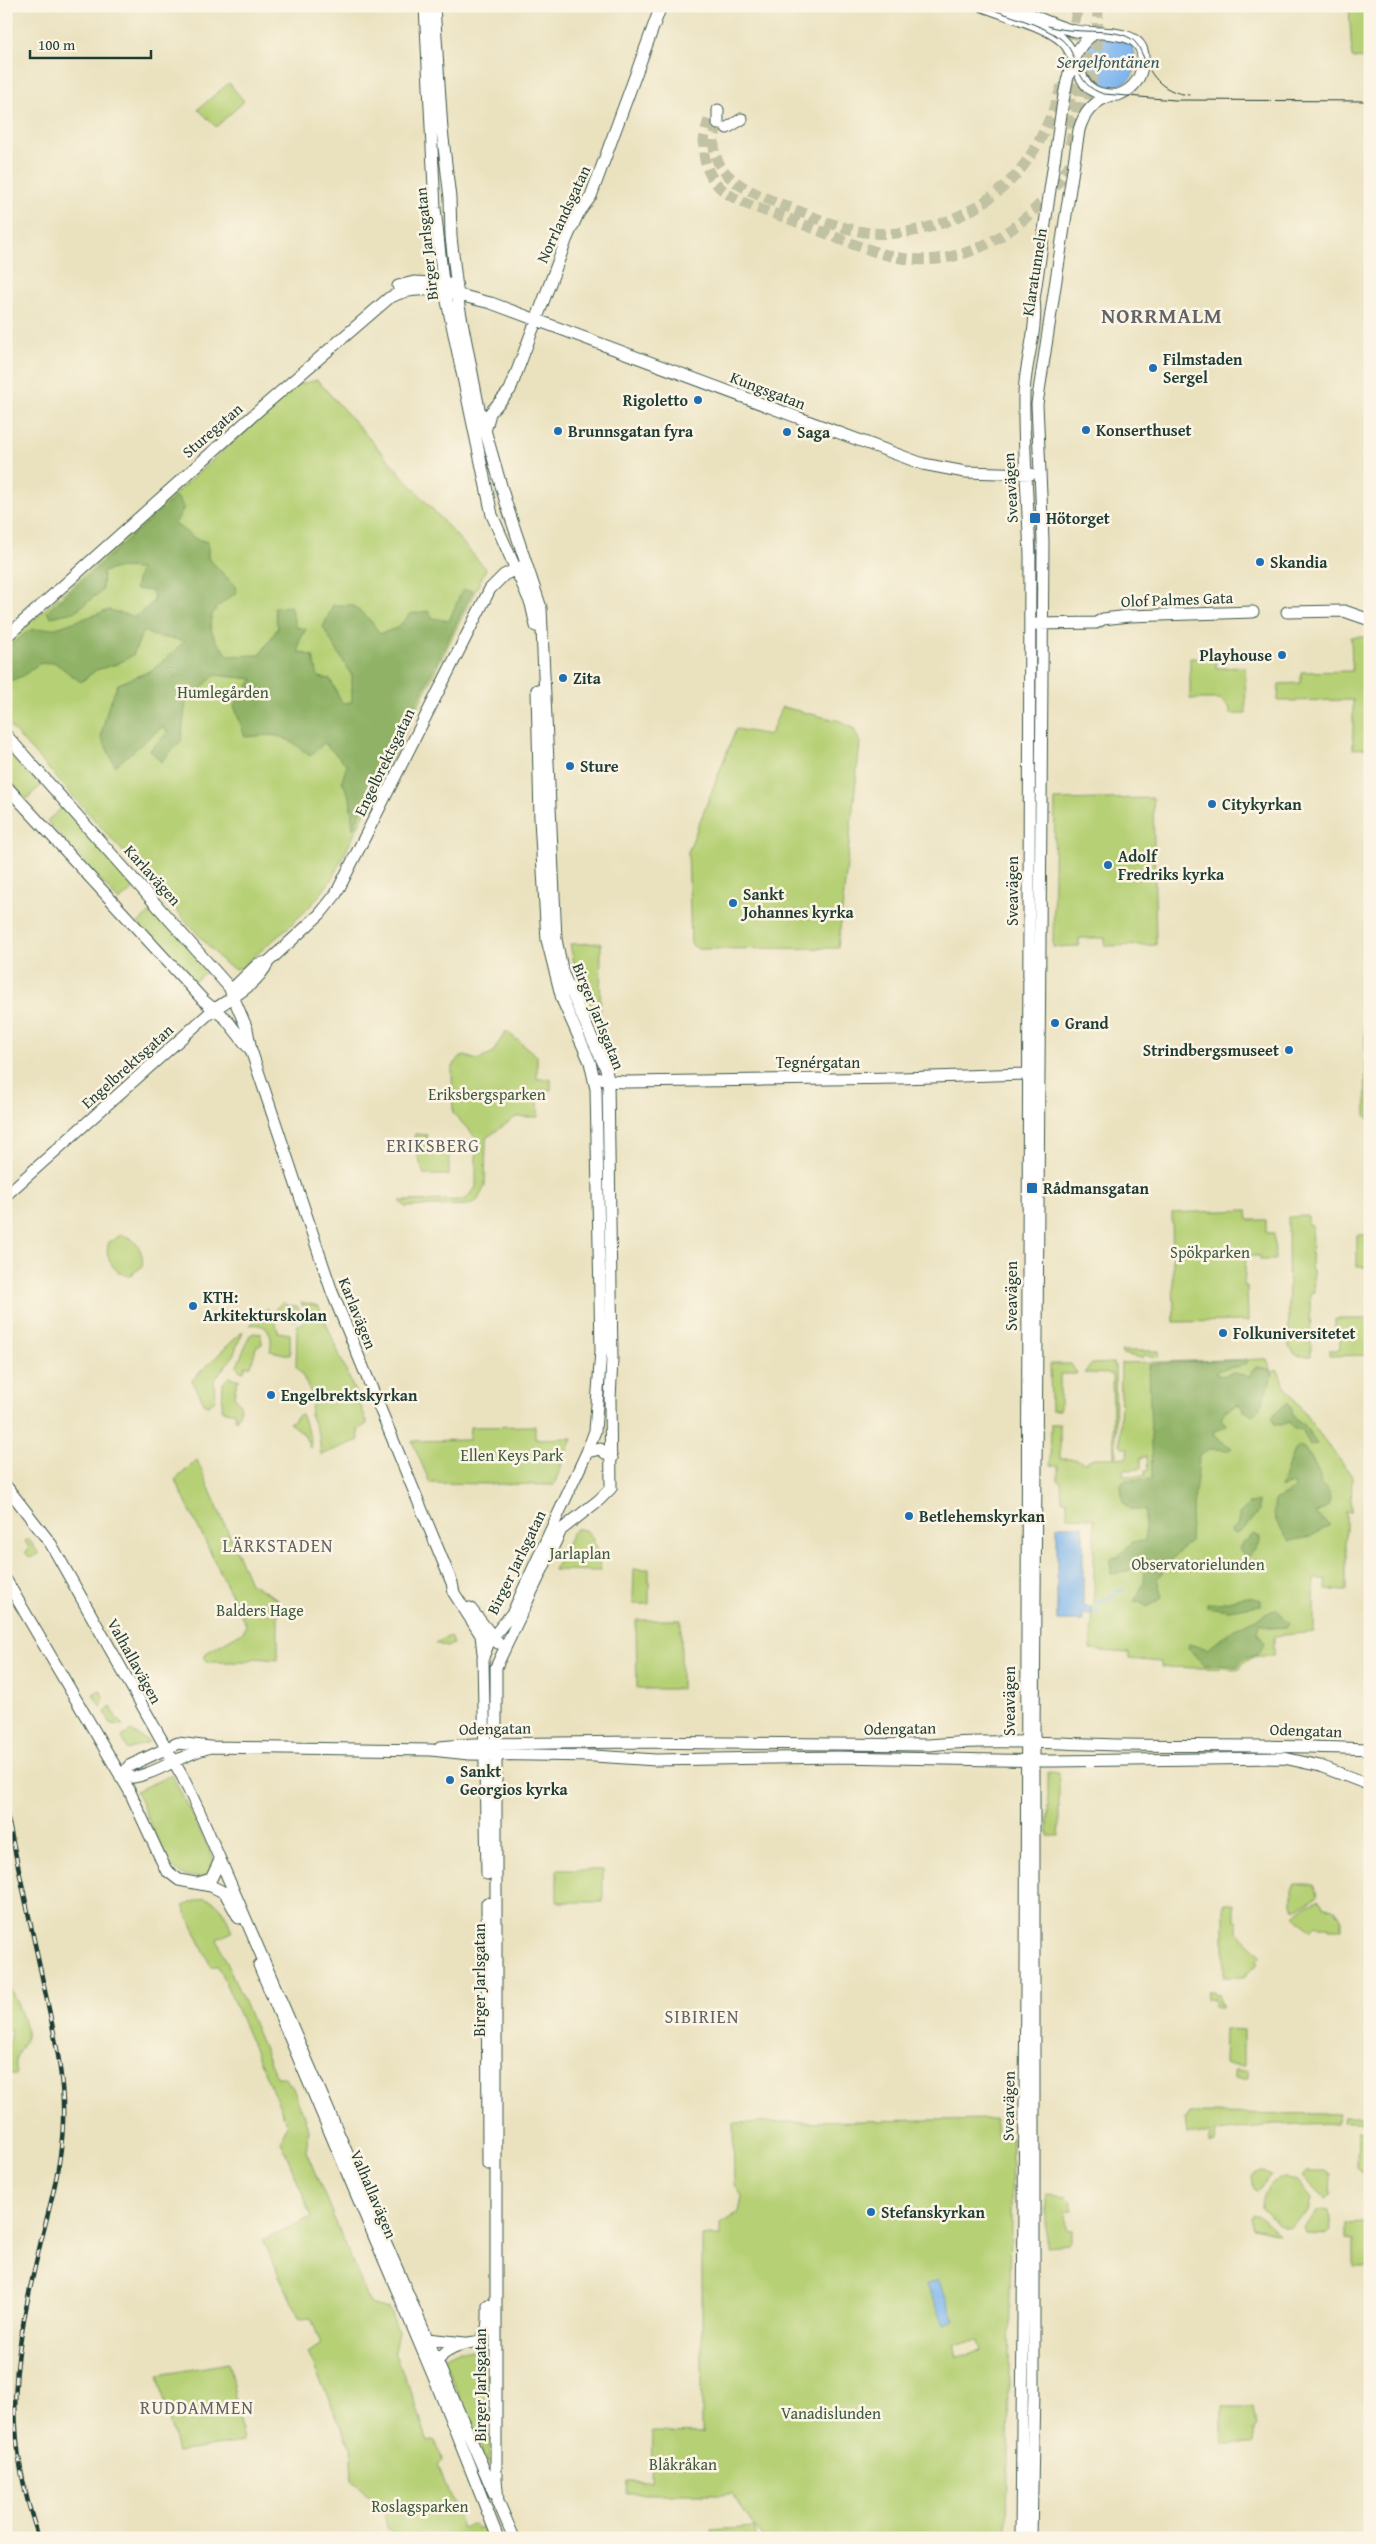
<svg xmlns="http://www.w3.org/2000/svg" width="1376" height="2544" viewBox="0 0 1376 2544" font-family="'Gentium Book Plus',serif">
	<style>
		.green { fill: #b6d075; stroke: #6a8654; fill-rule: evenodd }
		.forest { fill: #90b266; stroke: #58784d }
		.water { fill: #7fb6ee; stroke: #4f7a91 }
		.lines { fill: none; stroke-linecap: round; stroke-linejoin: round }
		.stream { stroke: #7fb6ee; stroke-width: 2.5 }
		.secondary-tunnel { stroke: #c1c1a3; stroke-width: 11; stroke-dasharray: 11 5.5; stroke-linecap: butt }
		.secondary-casing { stroke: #3d5649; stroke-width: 13 }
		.secondary { stroke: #fff; stroke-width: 11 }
		.tram { stroke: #1f3d34; stroke-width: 1 }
		.rail-casing { stroke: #1f3d34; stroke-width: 4.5 }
		.rail { stroke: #fcf5e5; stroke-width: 2.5; stroke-dasharray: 8; stroke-linecap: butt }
		.poi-dot { fill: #1f6fb2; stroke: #fcf5e5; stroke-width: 2 }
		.labels { text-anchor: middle; stroke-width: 5; stroke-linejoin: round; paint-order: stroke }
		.street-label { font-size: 16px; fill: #1f3d34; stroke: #fcf5e5 }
		.poi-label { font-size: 16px; font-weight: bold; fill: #1f3d34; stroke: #fcf5e5; text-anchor: start }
		.park-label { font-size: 16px; fill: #3d5a41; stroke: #fcf5e5 }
		.water-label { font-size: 18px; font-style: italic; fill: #375b62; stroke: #fcf5e5 }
		.neighbourhood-label { font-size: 18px; letter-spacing: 1px; fill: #626467; stroke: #fcf5e5 }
		.district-label { font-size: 21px; font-weight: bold; letter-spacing: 1px; fill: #626467; stroke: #fcf5e5 }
	</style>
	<rect width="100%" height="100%" fill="#fcf5e5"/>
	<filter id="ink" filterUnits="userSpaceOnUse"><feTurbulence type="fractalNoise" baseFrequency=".02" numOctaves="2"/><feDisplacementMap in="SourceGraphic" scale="10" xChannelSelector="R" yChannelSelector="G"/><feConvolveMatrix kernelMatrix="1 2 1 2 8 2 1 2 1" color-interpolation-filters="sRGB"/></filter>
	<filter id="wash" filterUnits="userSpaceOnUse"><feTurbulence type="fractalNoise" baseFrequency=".0096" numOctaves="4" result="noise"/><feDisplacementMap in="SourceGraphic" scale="20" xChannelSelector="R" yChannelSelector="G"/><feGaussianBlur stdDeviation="1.12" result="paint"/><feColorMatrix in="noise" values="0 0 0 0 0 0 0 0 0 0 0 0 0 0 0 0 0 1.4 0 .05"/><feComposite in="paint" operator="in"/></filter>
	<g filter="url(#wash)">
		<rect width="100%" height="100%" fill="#eae2bf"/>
		<!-- green -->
		<path class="green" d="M1349,6h21v53l-18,-1z
			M229,83l15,18 -28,26 -18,-18z
			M317,380l169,189 -153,308c-23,36 -60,62 -92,91l-7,1 -10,-6 -218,-241v-78l291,-259z
			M1351,637h19v111l-17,1v-49l-75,1 1,-17 22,-1v-11l51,-1z
			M1190,658h26v10l29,-1 1,47h-16v-6l-10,-9h-30z
			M782,707l58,14 14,8 6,14 -22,205 -140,1 -7,-5 -3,-92 48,-123 34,6z
			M6,744l36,41 -16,14 -20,-23z
			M1153,798l3,147 -51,1v-8h-26v8l-26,1 2,-147z
			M64,806l72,81 -17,14 -72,-80z
			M155,908l55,60 -18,16 -54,-61z
			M601,943l-1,77c-19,-16 -25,-53 -30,-76z
			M1370,1022v98l-4,-4 -1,-89z
			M506,1031l31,25v23h14v11h-13v27h-22l-30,21 -1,48 -7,14 -10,5 -63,2 -5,-6 65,-1 11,-13v-49l-23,-25 -1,-44 6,-11 7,-2 12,4 15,-6z
			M415,1134l12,1v15l5,3 6,-4 11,-2v28h-25l-11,-33z
			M1247,1210l1,10h18v13h8l1,27h-15v-4h-14l-2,30h3l1,35 -74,1 -2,-109z
			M1308,1216v9h4l-1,44 2,1 1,23 -4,1 1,62h-14l-8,-9 -1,-130z
			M121,1235c15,2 24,18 21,32l-13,9c-15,-2 -26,-19 -20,-34z
			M1357,1235h13v32h-13z
			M283,1302l3,3 11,1 4,8 -6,6 -18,-4 -2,-7z
			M301,1302l18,4 48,115v3l-9,6 1,10 -38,15 -2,-19 -9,-22 3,-14 -2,-7 -10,-20 -5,-6 1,-41 12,-8z
			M267,1308l8,12 3,12 12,2v21l-20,-4c4,-16 -2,-29 -20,-26z
			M1335,1319h35v36l-41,1v-6h11v-16l-5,-1z
			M243,1331l-11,27 -16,19 -2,5 1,18 -7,5 -4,-2 -12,-23z
			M254,1333l7,1 1,10 -6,3 -5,19h-6l-1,6 -4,-1 -3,-5 13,-31z
			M1121,1351h38v6l-15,-2 -2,3 -20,-4z
			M1267,1359l5,13 6,-2 5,13 29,41 40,52 -1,36h-5v79l-20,-1v-11h-12v53l-40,4v20c-14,0 -28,-2 -34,13l-79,-2v-5l-32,-3v-6l-39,-3 4,-53v-79l-27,-1v-16l-5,-1 -1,-19 -3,-1v-14l-8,-1 1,-41h9v35h15l9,4 9,-5h21l-2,-84 -28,-1 8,-9 21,-1 2,3 1,92 11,-1 1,-9h-6l-2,-3 1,-82zM1141,1457h6l1,14h-3v5h-22v-6l18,-1z
			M1050,1364h21l6,10h-17v36h-9z
			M229,1377l11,3 -3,2 -3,14c8,9 8,13 3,23h-2v-6l-13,-3 1,-27z
			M301,1414l10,25 -1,9 -6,-14 -15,-11z
			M535,1426v13l37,-1 -18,47 -124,-2 -18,-42 57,-1 1,-13z
			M197,1460l53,123 28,16v61l-23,-2 -10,4h-37l-4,-5 2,-4 38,-22 2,-6 -71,-145z
			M576,1529c20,-2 22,27 25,42l-47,-1 18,-37z
			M29,1539l10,15 -9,4 -5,-6 4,-4 -4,-7z
			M634,1569h15v35h-16z
			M636,1620h45v69h-44z
			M450,1636l3,8 -6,3 -12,-4z
			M100,1690l4,8 -3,10 -8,-14z
			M111,1707l6,12 6,6 -12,-1 -6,-12z
			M131,1731l17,10 1,1 -21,8 -6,-13z
			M1048,1772l11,1v63h-11z
			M172,1775l44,89 -4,9c-13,7 -28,5 -39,-5 -8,-7 -31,-64 -37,-77z
			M557,1870h46v32h-46z
			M1295,1885h20l2,11 -21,13 -4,-4v-16z
			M204,1898c18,3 22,19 28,34l-15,7 59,138h8l9,11 16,42 -3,21 64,153 19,5 9,23 -4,20 20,47 14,43 7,-2 8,22 -5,3 24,63 12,-5 2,6 10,-5 6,14h-93l-12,-10 -3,-16 -32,-33 -2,-33 -42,-93 13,-9 -10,-26 -11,1 -38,-79 50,-23 -31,-76 6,-17 -69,-158h-7l-28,-60z
			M1318,1900l8,7 8,1 7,10v11h-12v-2h-8v2l-5,-4 -6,6 -15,-16 11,-10z
			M1224,1903h10v18l3,1v10l24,23 -5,5 2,2 -14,15h-20z
			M6,1982c6,8 23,45 20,55 -6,17 -13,16 -9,37h-11v-30h3l2,-14 -5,-1z
			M1207,1991h7l1,4h4v8h3v4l-8,-1v-7h-8z
			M1225,2029l19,1v35h-20z
			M1234,2070h14v9h-14z
			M1189,2113l150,1 -3,9 -62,2 -58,6 -1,12 -5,1v-10h-23l-2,-15z
			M1344,2116h26v6h-27z
			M995,2119l2,16 15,2 -5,401h-245l-29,-44h-106l1,-13h23l1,-49 50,1v-197h18v-12l19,-12 3,-16 -8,-10 -1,-63zM978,2341l3,11 -24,5 -3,-13z
			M1358,2131h12v136h-16v-26l-8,-1v-16l19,-1v-48l-8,-9z
			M1261,2170l11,5 -15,16 -4,-2 -2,-12 3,-4z
			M1306,2171h20l5,4 -1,20 -5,4 -23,-23z
			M1286,2178l10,2 16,19 -3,11 -18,17 -14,-2 -15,-18c0,-16 8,-26 24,-29z
			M1046,2195l22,2 4,4v10l-7,1 1,17 6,1v12l-3,2 -23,2z
			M1323,2209l6,1 2,21 -3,3 -22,-1 -2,-6 14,-16z
			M1253,2213l7,4 19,17 -25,-6 -4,-10z
			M460,2350l24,1 7,7 -2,111 -45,-109 2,-3z
			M229,2363l14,79 -66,10 -19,-77z
			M1222,2406h31l3,19 -3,4v15h-31z
			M754,2527l1,11h-42l-1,-8z"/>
		<!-- forest -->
		<path class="forest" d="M176,496l8,11 -9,17 21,15 12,3v16l27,28 1,7c-33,21 -33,35 -7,63l31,-1 18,-27 -4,-20 16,-2 6,21 10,2 -7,13v10l14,4 5,21 12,2 12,24 10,-1v-26l-29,-49 10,-22h19l18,15 10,14 17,-6 13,-14 18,-3 5,7 16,3 13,-31h11l-66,131 -23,32 -7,23 -24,53 -3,-31 -8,-17 5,-16 -23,-22 -14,13c-28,-23 -30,-22 -65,-19l-11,-32 19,-26 -38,-4 -29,27 -5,39 -20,21 -11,-12 18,-18 -6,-5 -47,39 -14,-30 7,-29 10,-23 35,-14 32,-29 -31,-5 -11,-5 -10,24 -16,9 -21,6 -15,12 -27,-20 -16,2 -15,12 -17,6v-34l24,-18 26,-2 53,-18 27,7 18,-16 -1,-10 -18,-2 5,-20 -24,-1 -13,4 -1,19 -28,21 -23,5 -4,-5z
			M1246,1360v4c-10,5 -24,2 -31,9l6,3 11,-3 18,3 2,-6 5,-3 13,2 3,6 -13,32 -7,8 -9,-4 -5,-7 -14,7 -4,8 6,6 -14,7 1,4 18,12 -3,2 -20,-1 -10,6c-1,30 -9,57 -9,87 -15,10 -21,24 -33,36l5,20 -15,9 -7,-6 -6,1 10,-19 1,-22 -19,11 -15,2v-16l6,-1 15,-15 13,-1v-31l-16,-1 -6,-7 -2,-17 4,-5 27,-1 -3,-114 27,-3z
			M1287,1403l5,5c-1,12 8,11 13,19 5,5 8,12 12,17l-7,1 -8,-16h-8l-5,-7 -9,3 -6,-1 -2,-8z
			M1300,1446c10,6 21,27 21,39l7,4 2,11 -2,6 -13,8 15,11 -20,12 -20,4c-11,-14 -19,-23 -15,-41l18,-10 1,-5 -6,-1 -7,4 12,-36z
			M1259,1501v10c-10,9 -10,17 -24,23l-5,-3 9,-7v-10l10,-10z
			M1253,1534l7,3v5l-11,14 -6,-2 -4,-5 4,-8h4z
			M1248,1597l13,3v5l-32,5 -22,-3v-4c16,2 26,-5 41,-6z
			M1276,1609l14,14 -4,4 -16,1 -11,-5 -2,8 7,12c-5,19 -18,7 -26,23l-34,-1 -16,-17 1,-4 19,5 23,-18z"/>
		<!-- water -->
		<path class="water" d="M1101,38c9,0 22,0 30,7 3,3 4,10 5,14 2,28 -28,33 -48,22 -6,-18 -13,-37 13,-43z
			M1057,1526h26v80l9,1v7h-9v7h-26z
			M938,2279l17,41 -11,4 -17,-40z"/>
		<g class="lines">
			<!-- stream -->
			<path class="stream" d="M1097,1615l1,-15h10l10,-9 6,-1"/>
		</g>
	</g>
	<g filter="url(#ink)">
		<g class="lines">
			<!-- secondary-tunnel -->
			<path class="secondary-tunnel" d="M1068,55l10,-49
				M1087,116l10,-71 1,-39
				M709,120c-6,17 -8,35 0,52 13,30 55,37 83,48 32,12 66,28 99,36 76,19 149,-35 183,-99
				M718,124c-20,54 40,71 78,86 24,10 49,20 76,23 53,5 114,-22 148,-63 20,-25 32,-54 42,-84
				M1067,126l5,-48
				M1070,145l20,-98"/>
			<defs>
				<path id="secondary" d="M425,6l10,202 8,74 49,233 39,89 5,22
					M434,6l8,124 8,68 1,39 8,69 20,103 27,94 35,105 15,331 7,35 43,95 2,12 4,278 -2,40 1,89 -12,12 -38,30 -65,137v812l2,22 16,37
					M983,6c22,9 61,18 79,34 22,20 10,58 56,55 11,-4 20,-12 23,-24 13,-46 -40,-35 -65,-40 -22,-4 -44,-17 -65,-25
					M718,110v14
					M727,128l15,-9
					M398,286l16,-4 35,2
					M486,428l4,-15 20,-23 57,-152 11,-24 13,-18 70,-190
					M1287,612l57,-1 26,9
					M1037,624l59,-1 7,-4 26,-3 124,-4
					M6,637l252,-226 131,-113c31,-18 70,-2 102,5l432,161 42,8 66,2
					M6,735l223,252 18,42 4,21 81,242 120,291 2,10 27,42 2,18
					M6,786l198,215 22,18 22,28
					M231,990l27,-26 10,-2
					M601,1078l7,3 18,1 275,-4 126,-4
					M6,1195l207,-185c20,-13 45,-26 55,-48l52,-48 16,-20 154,-305 14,-14 19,-9
					M587,1452l13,-3 12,9
					M6,1486l45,58 131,232 17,35 295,682
					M6,1580l123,210 37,80 13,10 32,6 14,7 14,25
					M470,1608l28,35
					M440,1747l33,-3 161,-2 295,3c65,-7 132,-1 197,0 82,1 162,0 244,4
					M121,1778l8,-12 49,-23 32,4 221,3 38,4 125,2 62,4 182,-3 216,4 230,-3 36,8 50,19
					M121,1778c31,1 57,-23 87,-30
					M487,1874l-4,-217 6,-15 24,-30 74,-160 8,-21 6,-80 -5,-262 -6,-27 -28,-63 -15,-59 -7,-121 -3,-129
					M198,1883l13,-4 9,-19
					M487,1903l1,261
					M259,1965l174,410 65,163
					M427,2339l38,4
					M477,2342c13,-8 11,-23 11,-37
					M436,2366c7,-20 27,-23 46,-25
					M1021,2538l5,-551 4,-1431c-2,-54 -7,-108 -6,-162 1,-32 14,-63 10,-95l29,-198c5,-25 8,-53 32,-68
					M1031,2538l3,-147v-658l9,-1192 -6,-137 42,-274c5,-18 16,-30 34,-35"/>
			</defs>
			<!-- secondary casing -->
			<use href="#secondary" class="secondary-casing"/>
			<!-- secondary -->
			<use href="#secondary" class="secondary"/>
			<!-- tram -->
			<path class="tram" d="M983,6c22,9 59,18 78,33 21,17 10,45 43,55l71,6 195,1
				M1048,26c26,9 63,1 82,12 8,5 9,10 13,18 9,23 21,36 46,39"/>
			<defs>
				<path id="rail" d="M6,1810c12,56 24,111 36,167 10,48 23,96 21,145 -1,41 -12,80 -22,119 -26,109 -41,187 -2,297"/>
			</defs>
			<!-- rail casing -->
			<use href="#rail" class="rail-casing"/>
			<!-- rail -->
			<use href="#rail" class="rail"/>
		</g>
	</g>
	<!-- markers -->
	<g class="poi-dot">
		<circle cx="1153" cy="368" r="5"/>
		<circle cx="698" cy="400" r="5"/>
		<circle cx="1086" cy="430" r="5"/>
		<circle cx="558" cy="431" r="5"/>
		<circle cx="787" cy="432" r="5"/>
		<rect x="1029" y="512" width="12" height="12" rx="2.5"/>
		<circle cx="1260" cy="562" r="5"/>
		<circle cx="1282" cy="655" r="5"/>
		<circle cx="563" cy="678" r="5"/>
		<circle cx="570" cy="766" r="5"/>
		<circle cx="1212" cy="804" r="5"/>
		<circle cx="1108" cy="865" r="5"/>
		<circle cx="733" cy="903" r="5"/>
		<circle cx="1055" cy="1023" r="5"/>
		<circle cx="1289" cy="1050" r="5"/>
		<rect x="1026" y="1182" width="12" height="12" rx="2.5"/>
		<circle cx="193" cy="1306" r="5"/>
		<circle cx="1223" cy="1333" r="5"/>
		<circle cx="271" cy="1395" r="5"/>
		<circle cx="909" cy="1516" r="5"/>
		<circle cx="450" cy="1780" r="5"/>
		<circle cx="871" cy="2212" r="5"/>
	</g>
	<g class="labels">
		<!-- street labels -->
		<g class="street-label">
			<text transform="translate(563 214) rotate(-65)" y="6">Norrlandsgatan</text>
			<text transform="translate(426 244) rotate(-96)" y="6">Birger Jarlsgatan</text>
			<text transform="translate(1034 272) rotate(-81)" y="6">Klaratunneln</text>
			<text transform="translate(768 390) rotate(21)" y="6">Kungsgatan</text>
			<text transform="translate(212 430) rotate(-41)" y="6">Sturegatan</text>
			<text transform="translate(1010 488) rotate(-93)" y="6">Sveavägen</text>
			<text transform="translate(1177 599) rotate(-2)" y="6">Olof Palmes Gata</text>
			<text transform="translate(384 762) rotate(-64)" y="6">Engelbrektsgatan</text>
			<text transform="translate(153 875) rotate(48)" y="6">Karlavägen</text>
			<text transform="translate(1012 891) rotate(-90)" y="6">Sveavägen</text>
			<text transform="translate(599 1016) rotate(68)" y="6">Birger Jarlsgatan</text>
			<text x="818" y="1068">Tegnérgatan</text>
			<text transform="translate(127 1066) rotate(-42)" y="6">Engelbrektsgatan</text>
			<text transform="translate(1011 1296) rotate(-90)" y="6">Sveavägen</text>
			<text transform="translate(358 1313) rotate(68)" y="6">Karlavägen</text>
			<text transform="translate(516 1562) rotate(-64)" y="6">Birger Jarlsgatan</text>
			<text transform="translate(135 1661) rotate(61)" y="6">Valhallavägen</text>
			<text transform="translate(1009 1701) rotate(-90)" y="6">Sveavägen</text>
			<text transform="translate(495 1728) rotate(-1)" y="6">Odengatan</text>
			<text transform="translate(900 1728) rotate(-1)" y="6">Odengatan</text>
			<text transform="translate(1306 1730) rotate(2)" y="6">Odengatan</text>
			<text transform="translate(479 1980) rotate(-90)" y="6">Birger Jarlsgatan</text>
			<text transform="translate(1008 2106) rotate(-89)" y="6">Sveavägen</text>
			<text transform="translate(374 2194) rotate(67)" y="6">Valhallavägen</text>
			<text transform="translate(480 2385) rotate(-90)" y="6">Birger Jarlsgatan</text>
		</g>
		<!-- poi labels -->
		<g class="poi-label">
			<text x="1163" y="365">Filmstaden<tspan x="1163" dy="18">Sergel</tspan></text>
			<text x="688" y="406" text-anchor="end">Rigoletto</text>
			<text x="1096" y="436">Konserthuset</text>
			<text x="568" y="437">Brunnsgatan fyra</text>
			<text x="797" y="438">Saga</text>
			<text x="1046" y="524">Hötorget</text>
			<text x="1270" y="568">Skandia</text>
			<text x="1272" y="661" text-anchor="end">Playhouse</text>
			<text x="573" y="684">Zita</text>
			<text x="580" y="772">Sture</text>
			<text x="1222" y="810">Citykyrkan</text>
			<text x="1118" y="862">Adolf<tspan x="1118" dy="18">Fredriks kyrka</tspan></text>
			<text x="743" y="900">Sankt<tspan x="743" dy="18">Johannes kyrka</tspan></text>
			<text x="1065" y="1029">Grand</text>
			<text x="1279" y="1056" text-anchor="end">Strindbergsmuseet</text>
			<text x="1043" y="1194">Rådmansgatan</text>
			<text x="203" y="1303">KTH:<tspan x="203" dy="18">Arkitekturskolan</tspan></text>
			<text x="1233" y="1339">Folkuniversitetet</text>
			<text x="281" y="1401">Engelbrektskyrkan</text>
			<text x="919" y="1522">Betlehemskyrkan</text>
			<text x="460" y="1777">Sankt<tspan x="460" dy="18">Georgios kyrka</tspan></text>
			<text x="881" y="2218">Stefanskyrkan</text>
		</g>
		<!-- park labels -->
		<g class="park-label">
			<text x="223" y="698">Humlegården</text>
			<text x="487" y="1100">Eriksbergsparken</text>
			<text x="1210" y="1258">Spökparken</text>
			<text x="512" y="1461">Ellen Keys Park</text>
			<text x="580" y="1559">Jarlaplan</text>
			<text x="1198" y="1570">Observatorielunden</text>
			<text x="260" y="1616">Balders Hage</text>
			<text x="831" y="2419">Vanadislunden</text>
			<text x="683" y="2470">Blåkråkan</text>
			<text x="420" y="2512">Roslagsparken</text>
		</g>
		<!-- water labels -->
		<g class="water-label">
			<text x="1108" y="68">Sergelfontänen</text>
		</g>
		<!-- neighbourhood labels -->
		<g class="neighbourhood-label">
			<text x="433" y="1152">ERIKSBERG</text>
			<text x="278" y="1552">LÄRKSTADEN</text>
			<text x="702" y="2023">SIBIRIEN</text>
			<text x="197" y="2414">RUDDAMMEN</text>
		</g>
		<!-- district labels -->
		<g class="district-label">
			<text x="1162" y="323">NORRMALM</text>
		</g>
	</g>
	<!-- margin -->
	<rect width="1376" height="2544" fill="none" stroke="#fcf5e5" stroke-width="25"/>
	<!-- scale -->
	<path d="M30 50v8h121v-8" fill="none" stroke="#1f3d34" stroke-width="2.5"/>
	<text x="38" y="50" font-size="15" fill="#1f3d34" stroke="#fcf5e5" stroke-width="4" paint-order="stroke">100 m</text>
</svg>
